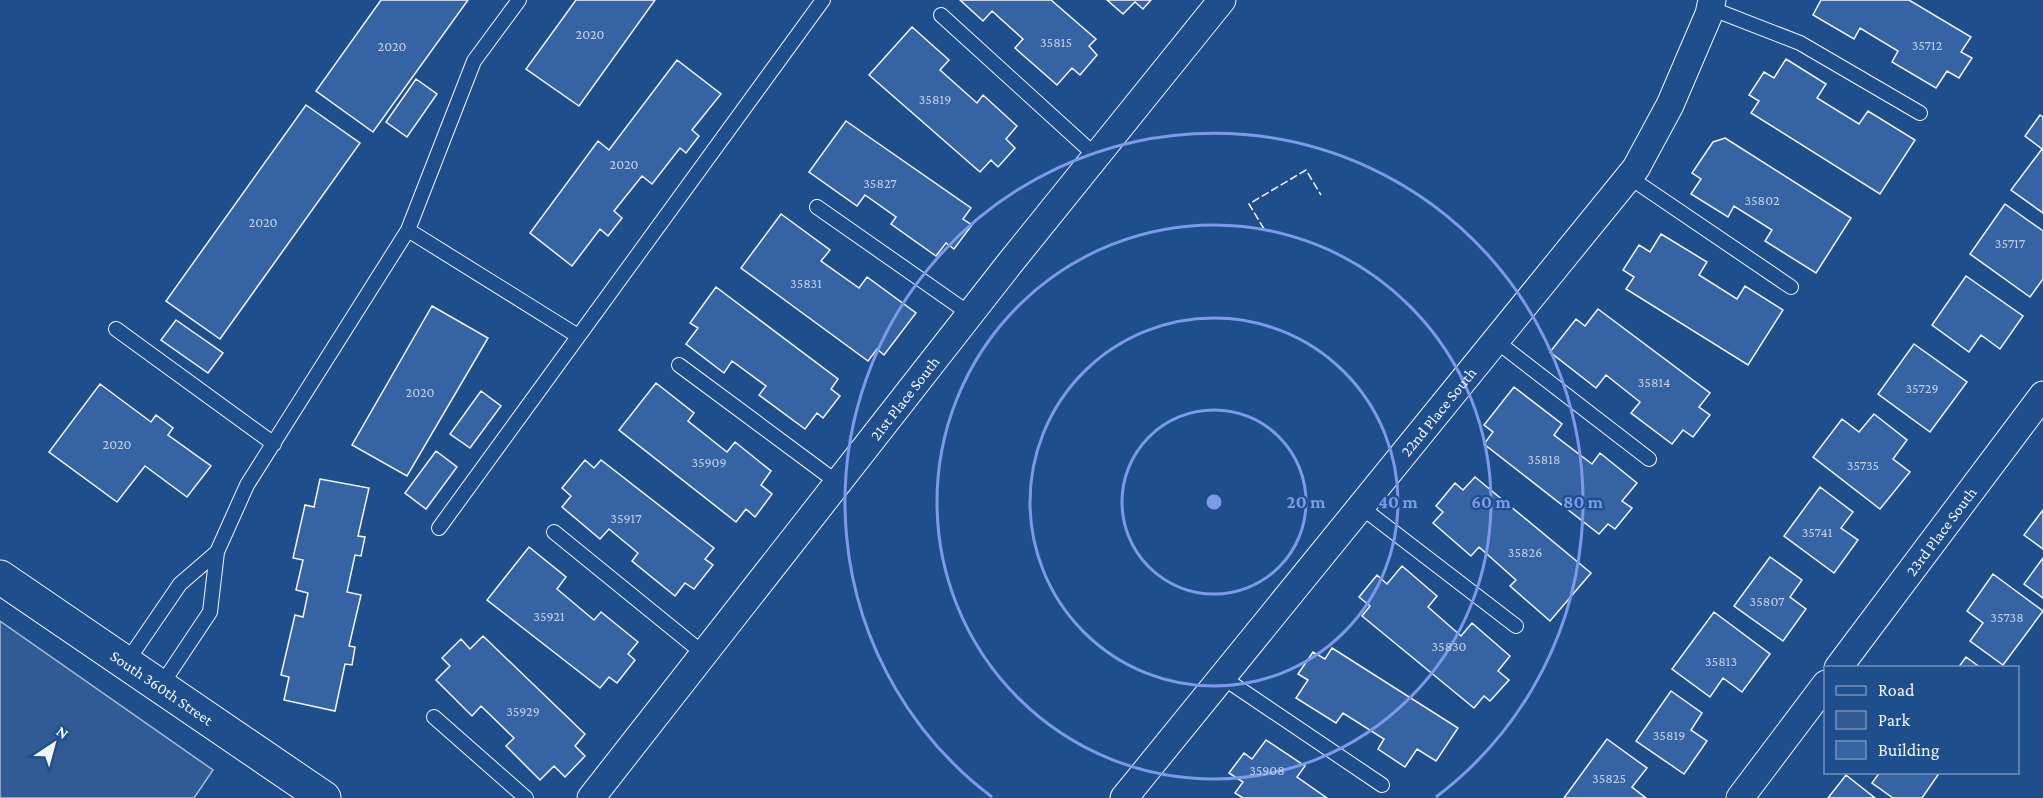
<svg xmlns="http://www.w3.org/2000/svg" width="2043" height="798" viewBox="0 0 2043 798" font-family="'Crimson Pro',serif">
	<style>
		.green { fill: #305b95; stroke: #a8bbd7; stroke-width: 1.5 }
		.building { fill: #3563a3; stroke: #f2f6ff; stroke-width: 1.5 }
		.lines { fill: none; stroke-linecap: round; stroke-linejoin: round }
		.lane-casing { stroke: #f2f6ff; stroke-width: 16 }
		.street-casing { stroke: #f2f6ff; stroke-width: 29 }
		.secondary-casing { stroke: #f2f6ff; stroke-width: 35 }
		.lane { stroke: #1f4e8c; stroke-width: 14 }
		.street { stroke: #1f4e8c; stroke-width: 27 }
		.secondary { stroke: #1f4e8c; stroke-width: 33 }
		.fence { stroke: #f2f6ff; stroke-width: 1.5; stroke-dasharray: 8 3; stroke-linecap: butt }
		.ring { fill: none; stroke: #7d9aea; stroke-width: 3 }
		.labels { text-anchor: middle; stroke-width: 4.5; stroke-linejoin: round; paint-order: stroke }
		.number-label { font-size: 14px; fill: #c3d1e8 }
		.street-label { font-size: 16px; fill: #f2f6ff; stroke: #1f4e8c }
		.centre { fill: #7d9aea; stroke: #1f4e8c; stroke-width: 3 }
		.ring-label { font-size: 18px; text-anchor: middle; font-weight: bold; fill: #7d9aea; stroke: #1f4e8c; stroke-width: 4.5; stroke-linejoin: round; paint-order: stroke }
	</style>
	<rect width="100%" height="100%" fill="#1f4e8c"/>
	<!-- green -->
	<path class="green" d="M0,621l213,149 -19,28h-194z"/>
	<!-- building -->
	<path class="building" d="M381,0h87l-95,132 -57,-41z
		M576,0h79l-76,106 -53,-37z
		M960,0h91l45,39 -7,7 8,9 -17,20 -8,-7 -15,17 -42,-37 8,-9 -31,-28 -9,10z
		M1107,0h44l-8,9 -8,-7 -12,12z
		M1821,0h88l62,37 -10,15 11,6 -13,20 -12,-7 -11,17 -44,-26 6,-11 -38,-23 -6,11 -41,-24z
		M912,27l37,33 -9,10 37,33 6,-8 34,31 -11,13 9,9 -17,19 -7,-7 -11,12 -111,-97z
		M1786,59l40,25 -9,14 42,26 9,-13 47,29 -35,54 -129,-81 8,-12 -10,-6 15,-23 10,6z
		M677,60l44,34 -29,36 7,6 -13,17 -6,-5 -28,36 -10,-8 -28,35 8,7 -14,18 -8,-7 -28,37 -42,-33 68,-92 11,9z
		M416,79l21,15 -30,43 -21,-15z
		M306,105l54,38 -140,196 -54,-38z
		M2040,115l3,2v96l-32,-23 31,-41 -17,-13z
		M846,121l125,87 -8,11 9,6 -18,24 -8,-6 -10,13 -45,-32 5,-7 -31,-22 -8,11 -48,-34z
		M1725,138l126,80 -35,55 -51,-32 7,-11 -38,-24 -6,11 -37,-23 10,-15 -9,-6 21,-31z
		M2005,204l38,27v48l-13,18 -60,-43z
		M781,214l49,36 -9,11 38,27 8,-11 49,36 -32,42 -7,-6 -9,12 -127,-93z
		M1661,234l46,28 -8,13 38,24 8,-13 38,24 -35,55 -122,-76 8,-12 -11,-7 16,-25 11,7z
		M1966,276l57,40 -23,33 -19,-14 -12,17 -37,-27z
		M716,287l122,92 -7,10 9,7 -17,22 -6,-5 -12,16 -46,-34 7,-9 -34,-25 -8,12 -38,-29 12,-16 -8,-5z
		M432,306l56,32 -81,138 -55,-31z
		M1598,309l112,84 -11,14 11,8 -17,22 -10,-7 -11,14 -41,-31 9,-11 -34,-27 -10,13 -46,-36 26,-33 9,7z
		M176,320l47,33 -15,20 -47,-33z
		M1914,344l53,38 -37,50 -52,-38z
		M656,383l38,30 -6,8 39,31 8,-10 36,29 -10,14 11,9 -17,23 -9,-8 -10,13 -117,-92z
		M100,384l51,38 5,-7 17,13 -5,7 43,31 -24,31 -42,-31 -28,36 -68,-50z
		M1514,387l48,37 -8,11 38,29 8,-11 37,30 -15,18 10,7 -17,21 -7,-5 -9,10 -115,-90 9,-12 -9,-7z
		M481,391l20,15 -31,42 -20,-14z
		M1874,414l33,26 -14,19 17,13 -30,37 -67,-52 29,-38 17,13z
		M436,451l21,16 -31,42 -21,-16z
		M585,460l9,8 7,-8 113,88 -9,11 8,6 -19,24 -9,-6 -10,13 -43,-35 6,-8 -29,-24 -9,10 -38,-32 9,-11 -9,-8z
		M1475,477l116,96 -41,48 -40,-35 6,-6 -37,-33 -8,9 -38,-33 10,-11 -7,-6 19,-23 8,7z
		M320,479l49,9 -11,48 7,1 -4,19 -6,-1 -8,37 14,3 -12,51 6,1 -3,18 -7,-1 -10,47 -51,-11 5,-23 -8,-2 14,-60 8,2 5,-24 -12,-3 7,-30 -10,-2 12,-53 9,2z
		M1820,487l33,25 -12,16 17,12 -24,33 -50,-37z
		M2043,510v39l-19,-14z
		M529,547l37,30 -9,12 37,31 7,-8 37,30 -10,12 7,6 -18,23 -8,-6 -9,11 -113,-88z
		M1770,557l32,23 -12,17 16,12 -23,32 -49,-35z
		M2043,558v40l-19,-14z
		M1402,566l35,30 -9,11 33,29 11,-13 38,33 -12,15 11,9 -19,21 -6,-5 -10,12 -112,-92 8,-10 -11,-9 18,-22 10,9z
		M1993,574l50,37 -40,54 -33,-24 13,-18 -16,-12z
		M1714,612l56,42 -28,38 -19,-14 -13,19 -38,-28z
		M483,636l102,98 -10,12 10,10 -20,21 -11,-11 -14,14 -34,-34 8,-8 -33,-32 -9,10 -36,-36 14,-14 -8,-8 19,-19 9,10z
		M1332,648l126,80 -22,33 -19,-12 -12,18 -27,-18 6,-10 -41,-26 -7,10 -40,-25 12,-18 -10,-6 15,-22 12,7z
		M1966,657l15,11h-23z
		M1671,691l31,22 -11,17 16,11 -23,33 -48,-33z
		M1607,739l40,29 -15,19 14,11h-82z
		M1266,740l39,26 -8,11 30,21h-84l-8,-5 8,-11 -14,-9 15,-20 8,6z
		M1880,772h60l-18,26h-29l-21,-15z
		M1846,775l29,23h-47z"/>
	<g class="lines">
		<defs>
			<path id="lane" d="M1710,8l90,35 120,70
				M941,15l155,141
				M1629,177l162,110
				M817,207l153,107
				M408,230l170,106
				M116,329l158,115
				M1496,341l153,118
				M679,365l159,118
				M1361,507l155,119
				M439,528l384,-528
				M554,532l150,122
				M217,552l30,-67 161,-255 66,-169 45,-61
				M126,663l54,-79 37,-32 -7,60 -50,75
				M1222,677l160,108
				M434,717l92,81"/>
			<g id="street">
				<path id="s1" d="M1838,668l205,-273"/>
				<path id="s2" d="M591,798l419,-535 212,-263"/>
				<path id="s3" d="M1124,798l512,-630 34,-63 39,-91 3,-14"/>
				<path d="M1740,798l86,-114"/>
			</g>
			<g id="secondary">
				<path id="s4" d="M0,577l324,221"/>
			</g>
		</defs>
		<!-- lane casing -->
		<use href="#lane" class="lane-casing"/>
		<!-- street casing -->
		<use href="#street" class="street-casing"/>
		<!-- secondary casing -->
		<use href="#secondary" class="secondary-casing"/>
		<!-- lane -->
		<use href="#lane" class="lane"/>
		<!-- street -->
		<use href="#street" class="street"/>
		<!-- secondary -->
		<use href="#secondary" class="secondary"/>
		<!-- fence -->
		<path class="fence" d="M1264,229l-15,-25 57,-34 15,25"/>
	</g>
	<!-- distance rings -->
	<g class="ring">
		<circle cx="1214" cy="502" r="92"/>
		<circle cx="1214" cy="502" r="184"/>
		<circle cx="1214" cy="502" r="277"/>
		<path d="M992 797A369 369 0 1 1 1436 797"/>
	</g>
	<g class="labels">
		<!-- number labels -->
		<g class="number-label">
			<text x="590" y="39">2020</text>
			<text x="1056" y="47">35815</text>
			<text x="1927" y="50">35712</text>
			<text x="392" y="51">2020</text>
			<text x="935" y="104">35819</text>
			<text x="624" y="169">2020</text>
			<text x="880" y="188">35827</text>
			<text x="1762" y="205">35802</text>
			<text x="263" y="227">2020</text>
			<text x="2010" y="248">35717</text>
			<text x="806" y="288">35831</text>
			<text x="1654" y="387">35814</text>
			<text x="1922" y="393">35729</text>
			<text x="420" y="397">2020</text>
			<text x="117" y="449">2020</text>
			<text x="1544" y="464">35818</text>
			<text x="709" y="467">35909</text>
			<text x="1863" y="470">35735</text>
			<text x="626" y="523">35917</text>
			<text x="1817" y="537">35741</text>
			<text x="1525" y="557">35826</text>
			<text x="1767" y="606">35807</text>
			<text x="549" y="621">35921</text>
			<text x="2007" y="622">35738</text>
			<text x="1449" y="651">35830</text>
			<text x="1721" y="666">35813</text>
			<text x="523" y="716">35929</text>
			<text x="1669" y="740">35819</text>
			<text x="1267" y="775">35908</text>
			<text x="1609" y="783">35825</text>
		</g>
		<!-- street labels -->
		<g class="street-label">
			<text dy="6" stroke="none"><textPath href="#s2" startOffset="508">21st Place South</textPath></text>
			<text dy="6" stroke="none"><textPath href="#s3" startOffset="498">22nd Place South</textPath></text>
			<text dy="6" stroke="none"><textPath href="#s1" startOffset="171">23rd Place South</textPath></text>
			<text dy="6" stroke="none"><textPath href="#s4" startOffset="196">South 360th Street</textPath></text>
		</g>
	</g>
	<circle cx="1214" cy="502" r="9" class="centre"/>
	<g class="ring-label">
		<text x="1306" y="508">20 m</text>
		<text x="1398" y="508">40 m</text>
		<text x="1491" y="508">60 m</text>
		<text x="1583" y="508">80 m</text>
	</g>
	<!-- legend -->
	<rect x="1824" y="666" width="195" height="108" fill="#1f4e8c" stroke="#7391ba" stroke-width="1.5"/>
	<rect x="1836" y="686" width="30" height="9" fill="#1f4e8c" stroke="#7391ba" stroke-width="1.5"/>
	<text x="1878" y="696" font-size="18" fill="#f2f6ff">Road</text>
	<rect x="1836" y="711" width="30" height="18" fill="#305b95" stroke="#7391ba" stroke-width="1.5"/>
	<text x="1878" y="726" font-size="18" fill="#f2f6ff">Park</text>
	<rect x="1836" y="741" width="30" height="18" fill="#3563a3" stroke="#7391ba" stroke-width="1.5"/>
	<text x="1878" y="756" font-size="18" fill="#f2f6ff">Building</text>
	<!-- north arrow -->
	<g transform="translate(54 744) rotate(36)" stroke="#1f4e8c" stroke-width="4.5" paint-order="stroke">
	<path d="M0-4.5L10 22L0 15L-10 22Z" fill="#f2f6ff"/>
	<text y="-9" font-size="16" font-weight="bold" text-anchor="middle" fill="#f2f6ff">N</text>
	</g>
</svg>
